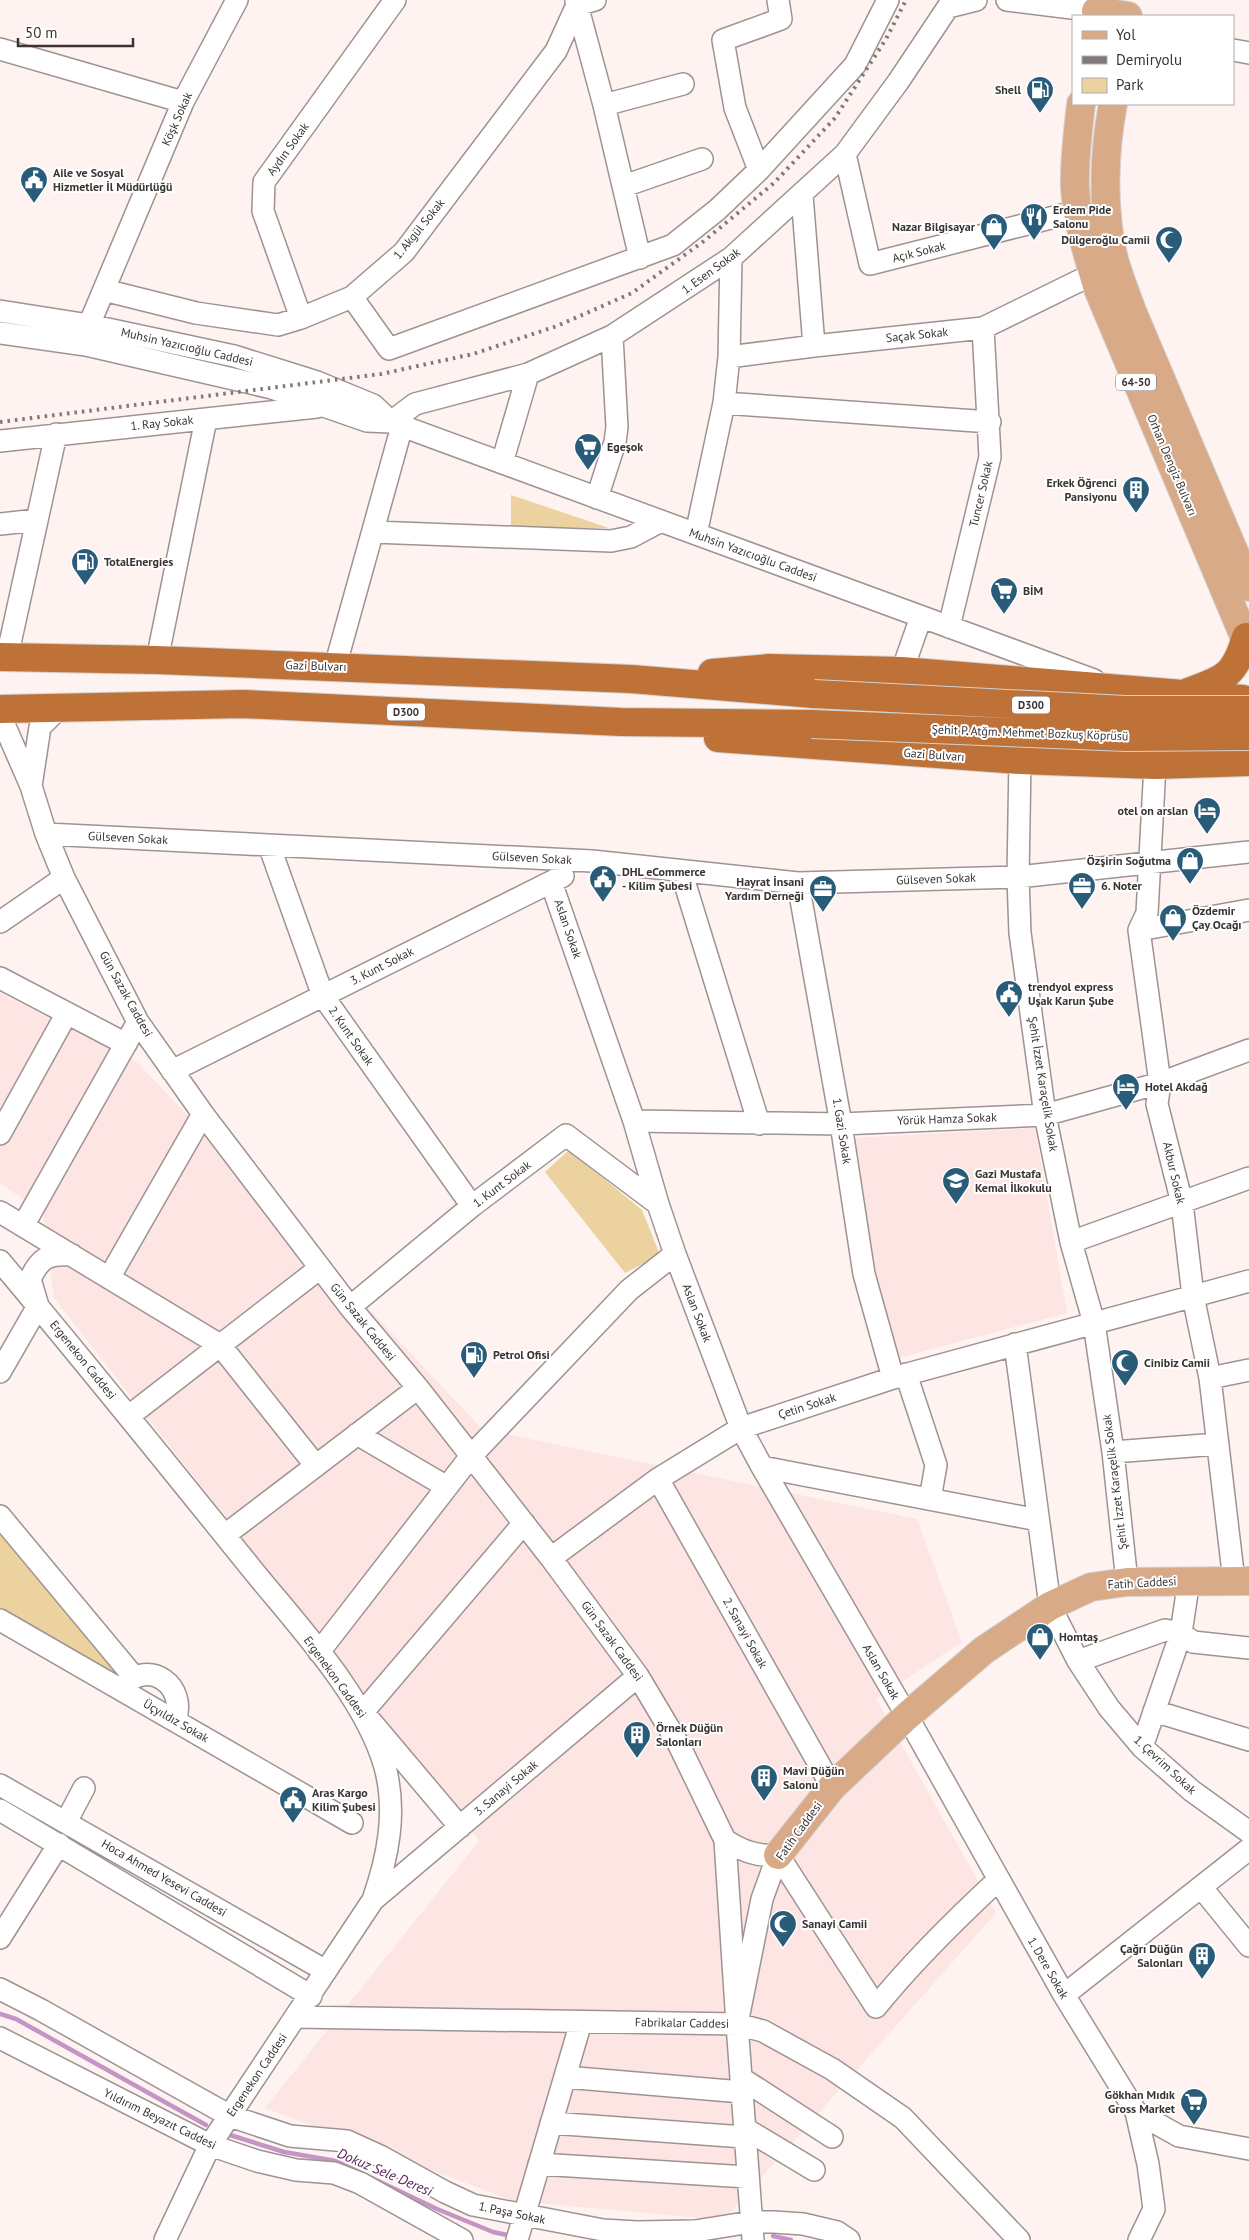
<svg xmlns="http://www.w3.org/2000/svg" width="1249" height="2240" viewBox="0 0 1249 2240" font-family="'PT Sans',sans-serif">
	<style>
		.built { fill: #fce5e3 }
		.green { fill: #ecd29e }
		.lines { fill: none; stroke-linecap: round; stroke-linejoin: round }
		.stream { stroke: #c494c5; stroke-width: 4.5 }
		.minor-casing { stroke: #9f9391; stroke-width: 24 }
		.major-casing { stroke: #d3d2d2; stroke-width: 30 }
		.highway-casing { stroke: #d3d2d2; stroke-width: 30 }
		.minor { stroke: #fff; stroke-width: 21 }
		.major { stroke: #d9aa88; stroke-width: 28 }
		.highway { stroke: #bf7238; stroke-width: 28 }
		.rail { stroke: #807977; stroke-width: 4; stroke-dasharray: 2.5 5; stroke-linecap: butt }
		.highway-bridge-casing { stroke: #d3d2d2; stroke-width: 30; stroke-linecap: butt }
		.highway-bridge { stroke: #bf7238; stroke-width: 28 }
		.labels { text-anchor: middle; stroke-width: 4; stroke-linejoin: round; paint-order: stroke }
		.shield { fill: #fff; stroke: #747170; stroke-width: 1 }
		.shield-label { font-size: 11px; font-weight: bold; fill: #393433 }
		.poi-label { font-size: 12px; font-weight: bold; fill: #393433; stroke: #fff; text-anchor: start }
		.street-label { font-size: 12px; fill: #393433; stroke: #fff }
		.water-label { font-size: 14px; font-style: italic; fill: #551a58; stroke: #fff }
	</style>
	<rect width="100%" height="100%" fill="#fef3f1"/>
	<!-- built -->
	<path class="built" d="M0,993l137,69 345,367 435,90 45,123 -86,57 120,214 -272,307 -210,-19 -249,-93 214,-267 -425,-543 -11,-85 -43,-30z
		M1035,1128l32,185 -172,46 -20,-87 -23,-134z"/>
	<!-- green -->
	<path class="green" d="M511,495l98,33 -98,1z
		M569,1150l73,60 18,45 -35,18 -80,-101z
		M0,1533l121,146 -121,-66z"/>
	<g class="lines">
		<!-- stream -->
		<path class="stream" d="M0,2014l16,5 190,106
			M227,2134l57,18 52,9 101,48 56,23 19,4
			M773,2236l18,4"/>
		<defs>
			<path id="minor" d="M1007,0l89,11
				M576,1l28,104 36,153
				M948,7l28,-7
				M0,49l183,53
				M1233,50l16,3
				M604,105l79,-21
				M845,154l25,110 208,-53
				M759,170l-24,-62 -12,-68 58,-21 -3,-19
				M624,186l78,-27
				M802,195l12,151
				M104,290l92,23 82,12 23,-7 51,-21 52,-45 152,-201 21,-46 18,-5
				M352,297l37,52 284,-104 44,-35 42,-40 96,-105 33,-65
				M0,311l89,14 145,31 83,26 56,23 18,17
				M301,318l-38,-107 1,-29 131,-182
				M0,333l86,12 186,43 95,33 24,1 703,258
				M87,337l2,-12 94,-223 54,-102
				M729,357l85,-11 169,-18 110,-54
				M724,403l266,19
				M391,422l24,-18 113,-30 84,-38 119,-78 114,-104 53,-72 50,-75
				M0,441l317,-34
				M502,463l26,-89
				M597,498l18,-56 2,-15 -5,-91
				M0,524l37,-4
				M373,532l238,9 20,-4 30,-16
				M696,534l28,-131 5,-46 2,-99
				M949,627l41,-170 -7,-129
				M7,657l49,-223
				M157,660l49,-241
				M335,667l67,-241
				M902,671l19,-54
				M0,720l3,2 28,64 15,48 18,44 74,144 65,92 147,193 68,81 133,170 87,118 41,69 46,95 12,184
				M1020,760l-2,117 2,56 25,182 26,127 23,81 19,129 14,130
				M1155,765l-8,148 -8,17 21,153 -3,21 25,99 11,93 17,82 24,203
				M31,786l9,-59 18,-18
				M46,834l546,27 206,22 220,-6 231,-25
				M269,845l54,151 149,210
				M681,871l78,253
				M551,882l83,239 24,83 17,50 66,174 21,39 145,249 157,279 72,117 43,24 70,13
				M798,883l43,241 23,150 29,104
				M0,922l64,-44
				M1139,930l110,-20
				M0,978l126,66
				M172,1071l391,-195
				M634,1121l207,3 204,-9 115,-32 89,-33
				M0,1134l67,-121
				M0,1212l220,133 96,121
				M23,1226l115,-204
				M1071,1242l178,-64
				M0,1261c85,101 168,204 251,307 46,57 114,128 134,199 12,45 3,90 -12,133l-163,245 -45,95
				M109,1278l94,-164
				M350,1307l122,-101 94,-71 92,69
				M1015,1344l35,262 28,55 31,47 33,39 50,44 57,41
				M0,1372l38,-66 -8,-27c10,-21 18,-26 42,-24
				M906,1374l30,91 -6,34
				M1210,1378l39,-8
				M129,1416l191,-148
				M357,1434l90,53
				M1113,1452l105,-8
				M762,1467l276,53
				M658,1479l174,308
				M0,1516l134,161
				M225,1535l193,-147
				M551,1558l107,-79 83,-51 152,-50 356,-97
				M0,1620l352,203
				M319,1652l152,-196 158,-166 46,-36
				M1078,1661l87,-31 16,3 12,9 56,6
				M123,1686c26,-28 65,0 52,35
				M1154,1711l95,29
				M1142,1747l39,-114 8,-53
				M0,1785l326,186
				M0,1810l311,186
				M66,1822l18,-34
				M460,1827l-97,-115 161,-189
				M725,1840c17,11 33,17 53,15
				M778,1855l98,152c37,-46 79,-87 122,-127
				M1201,1887l48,59
				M373,1900l265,-224
				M0,1938l59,-94
				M0,1989l41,21 189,106 60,20 57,5 33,15 65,36 28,13 130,25 34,2 58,-1 56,-9h23l29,2 34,8 12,8
				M1064,1995l185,-146
				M297,2017l440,7 26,7 69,38 71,49 116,122
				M0,2038l210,107 47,16 39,9 38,3 26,10 102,57
				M565,2077l177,15
				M741,2078l91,59
				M1136,2112l12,52 6,45 -15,31
				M551,2123l193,14
				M744,2128l70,42
				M539,2164l208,13
				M517,2240l64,-218
				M753,2240l-16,-216 25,-125 16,-44"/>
			<path id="major" d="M1096,11l32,5
				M1081,104c-3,28 -7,56 -6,84 2,34 13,68 23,101l151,359
				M1113,104c-8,42 -10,87 -4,130 3,26 14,52 23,77l117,276
				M778,1855l54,-68 75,-71 77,-66 66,-44 41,-19 36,-5 122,-1"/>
			<path id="highway" d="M0,657l157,3 474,19 183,15
				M712,673l57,-5 133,3 341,28
				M1188,692c37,-14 46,-15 58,-55
				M0,709l243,-5 378,18 191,2
				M718,738l302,22 135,5 94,-3"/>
		</defs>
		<!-- minor casing -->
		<use href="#minor" class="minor-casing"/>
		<!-- major casing -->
		<use href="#major" class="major-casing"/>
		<!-- highway casing -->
		<use href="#highway" class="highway-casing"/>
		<!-- minor -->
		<use href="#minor" class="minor"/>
		<!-- major -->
		<use href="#major" class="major"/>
		<!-- highway -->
		<use href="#highway" class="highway"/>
		<!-- rail -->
		<path class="rail" d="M0,422l381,-48 92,-20 84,-28 75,-33 72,-52 70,-58 61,-65 51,-79 20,-39"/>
		<defs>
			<path id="highway-bridge" d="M814,694l311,16h124
				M812,724l315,13 122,-1"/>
		</defs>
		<!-- highway-bridge casing -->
		<use href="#highway-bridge" class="highway-bridge-casing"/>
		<!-- highway-bridge -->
		<use href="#highway-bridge" class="highway-bridge"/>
	</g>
	<!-- icons -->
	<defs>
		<symbol id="fuel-pin" viewBox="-11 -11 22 30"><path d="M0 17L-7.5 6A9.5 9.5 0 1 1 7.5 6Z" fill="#295c79" stroke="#fff"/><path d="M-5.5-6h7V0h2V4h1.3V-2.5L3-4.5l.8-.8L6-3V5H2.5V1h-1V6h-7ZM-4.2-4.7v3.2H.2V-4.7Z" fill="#fff"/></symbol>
		<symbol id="civic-pin" viewBox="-11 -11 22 30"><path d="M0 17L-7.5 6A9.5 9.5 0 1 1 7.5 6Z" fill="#295c79" stroke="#fff"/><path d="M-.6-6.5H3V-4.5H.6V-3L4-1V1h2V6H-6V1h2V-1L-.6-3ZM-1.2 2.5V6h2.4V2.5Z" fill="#fff"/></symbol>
		<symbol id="restaurant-pin" viewBox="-11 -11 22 30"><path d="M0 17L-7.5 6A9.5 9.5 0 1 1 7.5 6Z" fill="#295c79" stroke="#fff"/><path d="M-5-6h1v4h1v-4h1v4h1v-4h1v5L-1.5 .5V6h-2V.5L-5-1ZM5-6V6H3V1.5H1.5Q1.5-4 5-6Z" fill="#fff"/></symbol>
		<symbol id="shop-pin" viewBox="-11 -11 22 30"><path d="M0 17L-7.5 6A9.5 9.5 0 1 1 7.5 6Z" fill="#295c79" stroke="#fff"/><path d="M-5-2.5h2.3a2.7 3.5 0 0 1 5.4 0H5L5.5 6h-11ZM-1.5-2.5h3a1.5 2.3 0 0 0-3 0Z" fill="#fff"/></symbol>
		<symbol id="mosque-pin" viewBox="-11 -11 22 30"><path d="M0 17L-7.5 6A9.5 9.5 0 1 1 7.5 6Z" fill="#295c79" stroke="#fff"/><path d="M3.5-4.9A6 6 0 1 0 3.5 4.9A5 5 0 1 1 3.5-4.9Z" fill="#fff"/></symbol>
		<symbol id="supermarket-pin" viewBox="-11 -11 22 30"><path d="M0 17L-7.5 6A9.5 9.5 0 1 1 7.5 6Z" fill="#295c79" stroke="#fff"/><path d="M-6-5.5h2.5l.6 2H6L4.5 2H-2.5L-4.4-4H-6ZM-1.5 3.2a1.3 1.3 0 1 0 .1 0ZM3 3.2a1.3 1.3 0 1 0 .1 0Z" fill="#fff"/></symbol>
		<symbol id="building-pin" viewBox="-11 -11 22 30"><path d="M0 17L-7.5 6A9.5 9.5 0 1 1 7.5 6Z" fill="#295c79" stroke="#fff"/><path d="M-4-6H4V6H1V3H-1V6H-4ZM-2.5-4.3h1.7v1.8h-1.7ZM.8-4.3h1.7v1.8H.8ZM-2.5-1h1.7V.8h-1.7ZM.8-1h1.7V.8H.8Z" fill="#fff"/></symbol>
		<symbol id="hotel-pin" viewBox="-11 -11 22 30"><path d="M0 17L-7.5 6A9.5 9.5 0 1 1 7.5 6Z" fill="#295c79" stroke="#fff"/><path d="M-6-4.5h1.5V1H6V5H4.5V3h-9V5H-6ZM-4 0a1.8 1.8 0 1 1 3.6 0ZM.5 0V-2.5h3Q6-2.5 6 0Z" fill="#fff"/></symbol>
		<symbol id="office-pin" viewBox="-11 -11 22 30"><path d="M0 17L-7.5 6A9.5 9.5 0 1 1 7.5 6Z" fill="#295c79" stroke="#fff"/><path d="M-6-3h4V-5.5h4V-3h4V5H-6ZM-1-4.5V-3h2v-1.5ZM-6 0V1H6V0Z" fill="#fff"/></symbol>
		<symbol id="school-pin" viewBox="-11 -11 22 30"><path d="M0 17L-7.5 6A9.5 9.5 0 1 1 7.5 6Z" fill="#295c79" stroke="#fff"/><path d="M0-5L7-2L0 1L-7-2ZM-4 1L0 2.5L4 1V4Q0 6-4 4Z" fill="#fff"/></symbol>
	</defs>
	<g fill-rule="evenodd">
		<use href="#fuel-pin" x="1024" y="74" width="32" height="43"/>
		<use href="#civic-pin" x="18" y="164" width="32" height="43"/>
		<use href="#restaurant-pin" x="1018" y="201" width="32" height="43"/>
		<use href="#shop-pin" x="978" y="211" width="32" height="43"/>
		<use href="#mosque-pin" x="1153" y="224" width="32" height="43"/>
		<use href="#supermarket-pin" x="572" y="431" width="32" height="43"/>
		<use href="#building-pin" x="1120" y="474" width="32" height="43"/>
		<use href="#fuel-pin" x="69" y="546" width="32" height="43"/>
		<use href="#supermarket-pin" x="988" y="575" width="32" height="43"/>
		<use href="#hotel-pin" x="1191" y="795" width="32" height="43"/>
		<use href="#shop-pin" x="1174" y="845" width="32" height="43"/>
		<use href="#civic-pin" x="587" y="863" width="32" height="43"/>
		<use href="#office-pin" x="1066" y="870" width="32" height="43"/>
		<use href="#office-pin" x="807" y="873" width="32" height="43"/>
		<use href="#shop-pin" x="1157" y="902" width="32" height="43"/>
		<use href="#civic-pin" x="993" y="978" width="32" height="43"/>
		<use href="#hotel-pin" x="1110" y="1071" width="32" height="43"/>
		<use href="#school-pin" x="940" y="1165" width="32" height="43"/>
		<use href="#fuel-pin" x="458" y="1339" width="32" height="43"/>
		<use href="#mosque-pin" x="1109" y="1347" width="32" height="43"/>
		<use href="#shop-pin" x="1024" y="1621" width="32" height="43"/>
		<use href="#building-pin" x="621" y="1719" width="32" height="43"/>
		<use href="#building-pin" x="748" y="1762" width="32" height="43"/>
		<use href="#civic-pin" x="277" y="1784" width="32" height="43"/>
		<use href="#mosque-pin" x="767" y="1908" width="32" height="43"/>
		<use href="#building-pin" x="1186" y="1940" width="32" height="43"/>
		<use href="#supermarket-pin" x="1178" y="2086" width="32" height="43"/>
	</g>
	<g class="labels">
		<!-- shield labels -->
		<g class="shield">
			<rect x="1116" y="373.5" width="40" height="17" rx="4"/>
			<rect x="1012" y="696.5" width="38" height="17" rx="4"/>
			<rect x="387" y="703.5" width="38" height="17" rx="4"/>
		</g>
		<g class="shield-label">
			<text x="1136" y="386">64-50</text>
			<text x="1031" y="709">D300</text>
			<text x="406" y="716">D300</text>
		</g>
		<!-- poi labels -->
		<g class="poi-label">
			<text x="1021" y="94" text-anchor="end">Shell</text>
			<text x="53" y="177">Aile ve Sosyal<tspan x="53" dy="14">Hizmetler İl Müdürlüğü</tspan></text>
			<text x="1053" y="214">Erdem Pide<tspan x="1053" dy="14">Salonu</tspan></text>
			<text x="975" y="231" text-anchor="end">Nazar Bilgisayar</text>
			<text x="1150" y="244" text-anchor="end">Dülgeroğlu Camii</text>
			<text x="607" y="451">Egeşok</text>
			<text x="1117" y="487" text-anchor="end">Erkek Öğrenci<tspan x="1117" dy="14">Pansiyonu</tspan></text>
			<text x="104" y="566">TotalEnergies</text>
			<text x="1023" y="595">BİM</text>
			<text x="1188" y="815" text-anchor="end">otel on arslan</text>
			<text x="1171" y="865" text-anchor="end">Özşirin Soğutma</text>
			<text x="622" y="876">DHL eCommerce<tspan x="622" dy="14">- Kilim Şubesi</tspan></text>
			<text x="804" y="886" text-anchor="end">Hayrat İnsani<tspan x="804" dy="14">Yardım Derneği</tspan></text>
			<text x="1101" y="890">6. Noter</text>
			<text x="1192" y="915">Özdemir<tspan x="1192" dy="14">Çay Ocağı</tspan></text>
			<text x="1028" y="991">trendyol express<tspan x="1028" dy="14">Uşak Karun Şube</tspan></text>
			<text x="1145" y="1091">Hotel Akdağ</text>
			<text x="975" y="1178">Gazi Mustafa<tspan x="975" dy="14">Kemal İlkokulu</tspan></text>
			<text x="493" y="1359">Petrol Ofisi</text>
			<text x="1144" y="1367">Cinibiz Camii</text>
			<text x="1059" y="1641">Homtaş</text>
			<text x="656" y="1732">Örnek Düğün<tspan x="656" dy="14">Salonları</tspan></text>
			<text x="783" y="1775">Mavi Düğün<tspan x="783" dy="14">Salonu</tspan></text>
			<text x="312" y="1797">Aras Kargo<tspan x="312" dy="14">Kilim Şubesi</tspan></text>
			<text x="802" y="1928">Sanayi Camii</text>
			<text x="1183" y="1953" text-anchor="end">Çağrı Düğün<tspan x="1183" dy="14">Salonları</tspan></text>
			<text x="1175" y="2099" text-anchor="end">Gökhan Mıdık<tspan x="1175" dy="14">Gross Market</tspan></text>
		</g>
		<!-- street labels -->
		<g class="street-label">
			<text transform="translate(177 119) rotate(-66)" y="4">Köşk Sokak</text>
			<text transform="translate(288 149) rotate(-54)" y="4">Aydın Sokak</text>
			<text transform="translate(419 229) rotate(-51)" y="4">1. Akgül Sokak</text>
			<text transform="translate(919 252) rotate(-14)" y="4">Açık Sokak</text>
			<text transform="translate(711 271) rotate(-36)" y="4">1. Esen Sokak</text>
			<text transform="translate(917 335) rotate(-6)" y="4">Saçak Sokak</text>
			<text transform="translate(187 347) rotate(13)" y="4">Muhsin Yazıcıoğlu Caddesi</text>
			<text transform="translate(162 423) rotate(-6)" y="4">1. Ray Sokak</text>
			<text transform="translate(1172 465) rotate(67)" y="4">Orhan Dengiz Bulvarı</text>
			<text transform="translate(981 494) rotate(-77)" y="4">Tuncer Sokak</text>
			<text transform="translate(753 555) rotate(20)" y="4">Muhsin Yazıcıoğlu Caddesi</text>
			<text transform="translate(316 666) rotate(2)" y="4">Gazi Bulvarı</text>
			<text transform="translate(1030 733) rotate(2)" y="4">Şehit P. Atğm. Mehmet Bozkuş Köprüsü</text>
			<text transform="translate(934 755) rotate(4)" y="4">Gazi Bulvarı</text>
			<text transform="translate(128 838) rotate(3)" y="4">Gülseven Sokak</text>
			<text transform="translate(532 858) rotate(3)" y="4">Gülseven Sokak</text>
			<text transform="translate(936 879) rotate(-2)" y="4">Gülseven Sokak</text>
			<text transform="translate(568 929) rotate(71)" y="4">Aslan Sokak</text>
			<text transform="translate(382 966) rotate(-27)" y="4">3. Kunt Sokak</text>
			<text transform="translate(126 994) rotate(61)" y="4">Gün Sazak Caddesi</text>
			<text transform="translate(351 1036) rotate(55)" y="4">2. Kunt Sokak</text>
			<text transform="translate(1043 1084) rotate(81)" y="4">Şehit İzzet Karaçelik Sokak</text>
			<text transform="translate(947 1119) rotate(-2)" y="4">Yörük Hamza Sokak</text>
			<text transform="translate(842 1131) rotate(81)" y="4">1. Gazi Sokak</text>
			<text transform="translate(1174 1173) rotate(77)" y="4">Akbur Sokak</text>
			<text transform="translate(502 1184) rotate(-37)" y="4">1. Kunt Sokak</text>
			<text transform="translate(697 1313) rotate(69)" y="4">Aslan Sokak</text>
			<text transform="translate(363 1322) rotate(51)" y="4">Gün Sazak Caddesi</text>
			<text transform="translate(83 1360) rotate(51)" y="4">Ergenekon Caddesi</text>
			<text transform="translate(807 1406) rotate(-18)" y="4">Çetin Sokak</text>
			<text transform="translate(1115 1482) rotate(-97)" y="4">Şehit İzzet Karaçelik Sokak</text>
			<text transform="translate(1142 1583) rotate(-3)" y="4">Fatih Caddesi</text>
			<text transform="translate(745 1633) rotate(61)" y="4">2. Sanayi Sokak</text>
			<text transform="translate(612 1641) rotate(54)" y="4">Gün Sazak Caddesi</text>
			<text transform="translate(881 1672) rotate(60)" y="4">Aslan Sokak</text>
			<text transform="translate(335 1677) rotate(54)" y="4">Ergenekon Caddesi</text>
			<text transform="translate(176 1721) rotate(30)" y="4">Üçyıldız Sokak</text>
			<text transform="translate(1165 1765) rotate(43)" y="4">1. Çevrim Sokak</text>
			<text transform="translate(506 1788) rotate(-40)" y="4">3. Sanayi Sokak</text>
			<text transform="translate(799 1831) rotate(-54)" y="4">Fatih Caddesi</text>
			<text transform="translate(164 1878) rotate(30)" y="4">Hoca Ahmed Yesevi Caddesi</text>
			<text transform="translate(1048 1968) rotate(60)" y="4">1. Dere Sokak</text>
			<text transform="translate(682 2023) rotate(1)" y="4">Fabrikalar Caddesi</text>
			<text transform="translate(257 2075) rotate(-56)" y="4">Ergenekon Caddesi</text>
			<text transform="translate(160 2119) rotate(26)" y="4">Yıldırım Beyazıt Caddesi</text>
			<text transform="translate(512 2213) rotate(12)" y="4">1. Paşa Sokak</text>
		</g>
		<!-- water labels -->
		<g class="water-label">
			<text transform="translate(385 2172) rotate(23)" y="5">Dokuz Sele Deresi</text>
		</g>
	</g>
	<!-- legend -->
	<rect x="1072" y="15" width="162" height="90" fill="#ffffff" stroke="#b0aead"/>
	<rect x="1082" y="31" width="25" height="8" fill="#d9aa88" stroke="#b0aead"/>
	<text x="1116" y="40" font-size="15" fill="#393433">Yol</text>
	<rect x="1082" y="56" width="25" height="8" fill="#807977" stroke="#b0aead"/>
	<text x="1116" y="65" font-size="15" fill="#393433">Demiryolu</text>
	<rect x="1082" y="78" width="25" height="15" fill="#ecd29e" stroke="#b0aead"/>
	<text x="1116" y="90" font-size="15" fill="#393433">Park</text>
	<!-- scale -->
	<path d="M18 38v8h115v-8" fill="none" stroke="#393433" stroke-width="2.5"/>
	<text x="25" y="38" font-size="15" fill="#393433" stroke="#ffffff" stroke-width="4" paint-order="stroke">50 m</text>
</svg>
